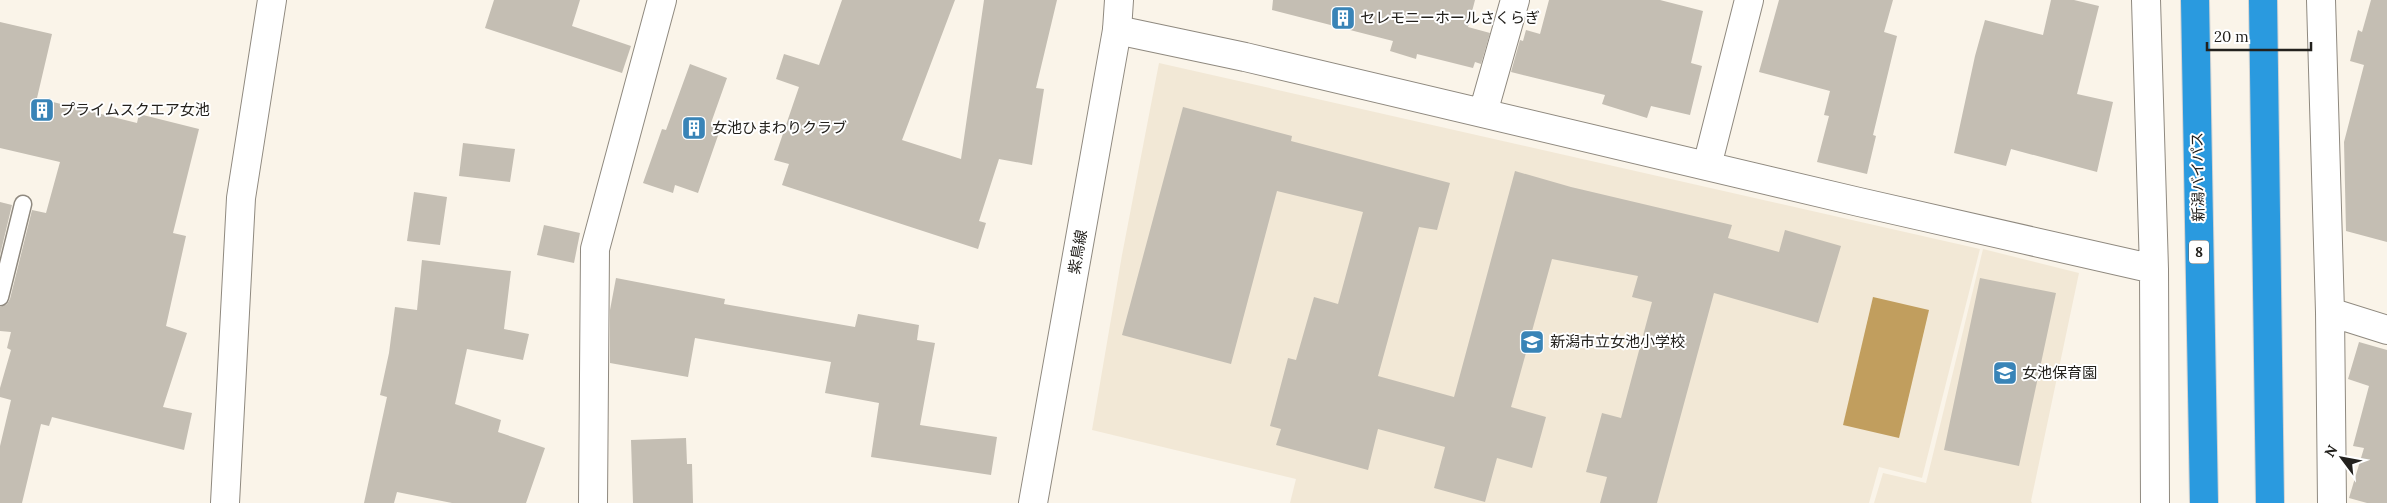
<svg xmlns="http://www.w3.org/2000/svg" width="2387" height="503" viewBox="0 0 2387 503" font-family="Lora,'Noto Sans JP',serif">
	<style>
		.built { fill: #f2e8d6 }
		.water { fill: #c19e5e }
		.building { fill: #c4beb3 }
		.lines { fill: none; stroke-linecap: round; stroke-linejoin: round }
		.lane-casing { stroke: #8f897f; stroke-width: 19 }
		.street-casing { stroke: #8f897f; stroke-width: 30 }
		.secondary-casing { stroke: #8f897f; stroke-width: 30 }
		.highway-casing { stroke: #d3d3d2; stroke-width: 30 }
		.lane { stroke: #fff; stroke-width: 16 }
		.street { stroke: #fff; stroke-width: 28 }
		.secondary { stroke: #fff; stroke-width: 28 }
		.highway { stroke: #2a9adf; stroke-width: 28 }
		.labels { text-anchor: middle; stroke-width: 4; stroke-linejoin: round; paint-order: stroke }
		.shield { fill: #fff; stroke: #656461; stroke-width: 1 }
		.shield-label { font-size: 14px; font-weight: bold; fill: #23211d }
		.poi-label { font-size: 15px; fill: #23211d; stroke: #fff; text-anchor: start }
		.street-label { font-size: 15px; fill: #23211d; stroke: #fff }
	</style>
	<rect width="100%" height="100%" fill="#faf4e9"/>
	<!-- built -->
	<path class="built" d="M1159,63l821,186 -58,229 -43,-11 -10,36h-579l6,-24 -204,-49 30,-175z
		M1983,249l96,24 -48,228 1,2h-158l9,-30 43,10z"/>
	<!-- water -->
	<path class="water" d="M1873,297l56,13 -30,128 -56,-13z"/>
	<!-- building -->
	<path class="building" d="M494,0h86l-8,26 59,20 -9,27 -137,-45z
		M842,0h113l-53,140 59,19 23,-159h73l-21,88 8,1 -12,76 -33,-6 -20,62 7,2 -8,26 -196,-64 7,-21 -15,-4 25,-73 -23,-8 8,-25 35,11z
		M1273,0h202l-7,27 22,6 -9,31 -6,-2 -2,6 -56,-14 -1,5 -26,-8 3,-10 -121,-31z
		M1549,0h111l43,11 -12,52 11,3 -12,49 -39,-9 -4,12 -45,-14 3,-9 -94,-23 9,-32 3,1 3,-11 14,4z
		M1779,0h114l-9,32 13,4 -24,99 3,1 -9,38 -50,-12 12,-46 -5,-1 6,-24 -71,-19z
		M2051,0h23l25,6 -22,88 36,8 -16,70 -86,-23 -5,17 -52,-13 21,-97 10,-36 58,15z
		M2371,0h16v242l-41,-11 -2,-89 20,-77 -14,-4 8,-31 4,2z
		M0,22l52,12 -15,64 100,25 2,-9 60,15 -26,104 13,3 -20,90 21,7 -24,74 29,6 -8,37 -132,-33 -3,9 -8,-2 -19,79h-22v-57l11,-46 -11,-3v-9l11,-38 -4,-2 4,-16 -11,-1v-24l7,-3 3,-5 22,-89 14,3 14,-51 -60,-14z
		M690,64l37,14 -16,45 10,4 -23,66 -23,-8 -2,8 -30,-10 19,-54 4,1z
		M1183,107l109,29 -1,5 159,42 -13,47 -18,-3 -41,149 76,21 61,-226 56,16 161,38 -4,13 51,14 6,-22 56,16 -23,77 -104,-30 -57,210h-57l7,-26 -21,-5 16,-59 19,5 31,-116 -20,-5 6,-21 -86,-17 -41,148 35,10 -14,51 -35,-10 -12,44 -51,-14 11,-41 -67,-18 -10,41 -92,-25 5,-16 -11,-3 18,-68 8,2 18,-63 24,7 25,-92 -86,-21 -46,173 -109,-29z
		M463,143l52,6 -5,33 -51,-6z
		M414,192l33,5 -7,48 -33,-4z
		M0,202l12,3 -12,50z
		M544,225l36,8 -6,30 -37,-8z
		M422,260l89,11 -7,58 25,5 -6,26 -56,-11 -12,55 46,16 -3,12 47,16 -19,55h-74l-55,-11 -3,11h-30l23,-106 -7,-2 9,-42 6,-46 22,3z
		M616,278l109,21 -1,5 131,23 3,-13 61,11 -2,15 18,3 -15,82 77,12 -6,38 -120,-18 8,-54 -54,-10 6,-31 -136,-24 -7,39 -78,-14v-53z
		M1980,278l76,15 -37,173 -75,-16z
		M2359,342l28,8v153h-20l-18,-5 15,-50 -11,-2 16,-60 -21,-7z
		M686,438l1,26h5l1,39h-60l-2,-63z"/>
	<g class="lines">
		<defs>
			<path id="lane" d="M0,297l23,-93"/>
			<path id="street" d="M2146,0l8,269 1,234
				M2321,0l9,312 2,191
				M1117,30l128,27 614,145 295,67
				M1483,113l32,-113
				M1707,166l42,-166
				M2330,312l57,18
				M225,503l16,-305 31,-198
				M593,503l2,-254 67,-249"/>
			<path id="secondary" d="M1033,503l84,-473 2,-30"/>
			<path id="highway" d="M2195,0l9,503
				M2263,0l7,503"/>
		</defs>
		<!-- lane casing -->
		<use href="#lane" class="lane-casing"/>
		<!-- street casing -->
		<use href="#street" class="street-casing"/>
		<!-- secondary casing -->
		<use href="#secondary" class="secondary-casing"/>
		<!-- highway casing -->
		<use href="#highway" class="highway-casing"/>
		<!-- lane -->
		<use href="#lane" class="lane"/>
		<!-- street -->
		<use href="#street" class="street"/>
		<!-- secondary -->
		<use href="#secondary" class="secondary"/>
		<!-- highway -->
		<use href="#highway" class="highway"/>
	</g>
	<!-- icons -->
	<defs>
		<symbol id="building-square" viewBox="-11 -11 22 22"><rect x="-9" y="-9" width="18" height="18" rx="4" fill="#3984b7" stroke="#fff"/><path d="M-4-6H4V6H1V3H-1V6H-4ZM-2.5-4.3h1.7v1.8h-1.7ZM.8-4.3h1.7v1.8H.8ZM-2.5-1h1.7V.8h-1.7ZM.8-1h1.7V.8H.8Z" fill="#fff"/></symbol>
		<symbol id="school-square" viewBox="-11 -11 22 22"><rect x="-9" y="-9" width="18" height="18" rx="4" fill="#3984b7" stroke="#fff"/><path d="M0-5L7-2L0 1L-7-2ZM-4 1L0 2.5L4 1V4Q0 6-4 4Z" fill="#fff"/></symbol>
	</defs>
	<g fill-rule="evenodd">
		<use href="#building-square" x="1329" y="4" width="28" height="28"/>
		<use href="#building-square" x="28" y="96" width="28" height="28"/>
		<use href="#building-square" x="680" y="114" width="28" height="28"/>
		<use href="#school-square" x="1518" y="328" width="28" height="28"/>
		<use href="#school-square" x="1991" y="359" width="28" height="28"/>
	</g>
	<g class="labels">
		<!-- shield labels -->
		<rect class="shield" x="2189" y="240.5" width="20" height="23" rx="4"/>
		<g class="shield-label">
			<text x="2199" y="257">8</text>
		</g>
		<!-- poi labels -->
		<g class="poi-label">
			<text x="1360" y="23">セレモニーホールさくらぎ</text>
			<text x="60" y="115">プライムスクエア女池</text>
			<text x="712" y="133">女池ひまわりクラブ</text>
			<text x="1550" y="347">新潟市立女池小学校</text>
			<text x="2022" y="378">女池保育園</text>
		</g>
		<!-- street labels -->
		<g class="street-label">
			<text transform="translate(2198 177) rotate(-91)" y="5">新潟バイパス</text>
			<text transform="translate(1078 252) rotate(-80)" y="5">紫鳥線</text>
		</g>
	</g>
	<!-- north arrow -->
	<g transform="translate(2342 458) rotate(302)" stroke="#ffffff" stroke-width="4" paint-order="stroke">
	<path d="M0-4L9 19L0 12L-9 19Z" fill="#23211d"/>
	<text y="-8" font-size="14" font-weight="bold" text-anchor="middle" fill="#23211d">N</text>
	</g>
	<!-- scale -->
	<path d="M2207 42v8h104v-8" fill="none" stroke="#23211d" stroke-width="2.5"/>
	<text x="2214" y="42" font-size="15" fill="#23211d" stroke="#ffffff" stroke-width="4" paint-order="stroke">20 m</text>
</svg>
